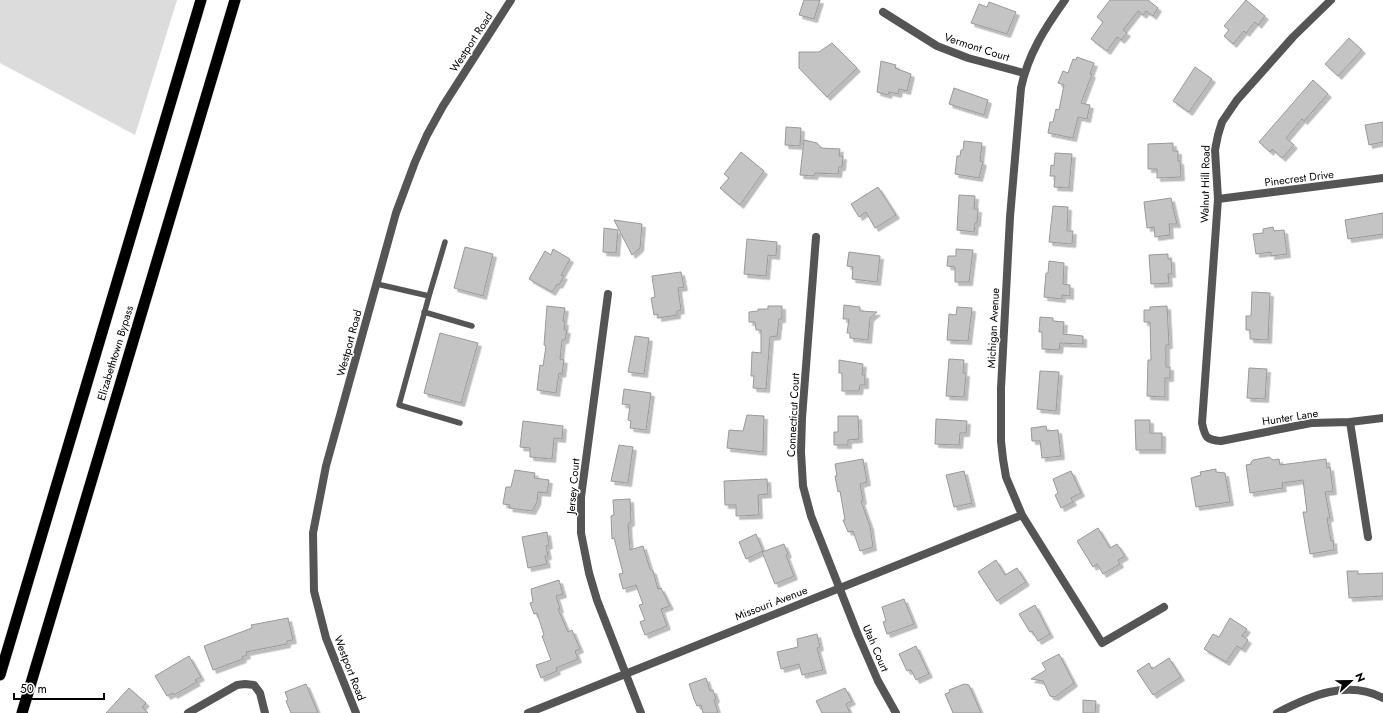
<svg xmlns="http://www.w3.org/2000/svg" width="1383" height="713" viewBox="0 0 1383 713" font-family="Jost,sans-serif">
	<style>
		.green { fill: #dcdcdc }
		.building { fill: #c4c4c4; stroke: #999; filter: url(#shadow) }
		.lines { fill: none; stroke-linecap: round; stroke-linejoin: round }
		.trunk-casing { stroke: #dbdbdb; stroke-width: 12 }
		.service { stroke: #555; stroke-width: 5.5 }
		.minor { stroke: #555; stroke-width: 8 }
		.trunk { stroke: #000; stroke-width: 11 }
		.labels { text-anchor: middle; stroke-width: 3; stroke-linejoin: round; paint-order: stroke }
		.street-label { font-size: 11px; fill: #000; stroke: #fff }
	</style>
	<defs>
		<filter id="shadow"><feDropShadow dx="3.5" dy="3.5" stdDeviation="0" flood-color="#0004"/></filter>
	</defs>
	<rect width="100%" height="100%" fill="#fff"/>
	<!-- green -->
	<path class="green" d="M0,0h177l-42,135 -135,-72z"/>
	<!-- building -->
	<path class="building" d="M804,0h16l-6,19 -15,-4z
		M1110,0h38l10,8 -5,8 -7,-5 -3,4 -5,-4 -15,19 4,3 -6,7 -4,-3 -10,14 -16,-12 12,-17 -6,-5z
		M1246,0l19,16 -7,9 -3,-3 -9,11 -2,-2 -11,13 -9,-8 5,-6 -5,-4z
		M989,2l27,10 -9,22 -36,-11 8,-19 8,3z
		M1349,38l13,12 -24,26 -13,-12z
		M832,43l25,25 -30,29 -28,-29v-16h20z
		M1077,57l17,6 -4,11h2l-11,29 9,2 -3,14 -9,-2 -5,21 -25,-5 2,-11h3l3,-13 3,1 5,-25 -6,-2 5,-12 5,2 5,-14 3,1z
		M881,61l15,4 -1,3 16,6 -4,17 -8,-2 -1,5 -9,-2 -1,3 -11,-3z
		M1195,67l17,12 -23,33 -16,-11z
		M1313,80l15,14 -24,27 -2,-2 -16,19 8,7 -12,13 -10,-9 -2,3 -11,-10z
		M954,88l34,12 -4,15 -35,-11z
		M1383,122v20l-14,3 -4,-20z
		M786,127l15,1 -1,18 -15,-1z
		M804,140l13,3 4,5 19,1 -1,7h4l-1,11h-3l-1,7 -23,-1 -1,3 -14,-1z
		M964,141l18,2 -2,18 3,1 -4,16 -24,-4 2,-18h3l1,-6h2z
		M1173,143v8h5v10h2l1,16 -24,1v-9h-9v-25z
		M741,152l23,19 -24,34 -20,-17 9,-10 -5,-4z
		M1055,153l17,1 -3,34 -15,-1 1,-11h-5l1,-11 3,1z
		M878,187l18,28 -21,13 -9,-16 -7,5 -8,-13z
		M959,195l16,1 -1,13h4l-1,14h-2l-1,9 -17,-2z
		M1171,198l6,26h-8l1,11 -15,2 -1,-10 -7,1 -3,-26z
		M1053,206l15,1 -1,24h6l-1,13 -23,-2z
		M1383,213v21l-35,5 -3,-19z
		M614,220l28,4 -2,24 -8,7z
		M1273,227l1,4 10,-1 3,24 -16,2v-4l-15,2 -3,-20 10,-1v-4z
		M604,228l14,2 -2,23 -13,-1z
		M747,239l30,3 -1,14 -8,-1 -2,21 -22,-2z
		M465,247l28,7 -10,42 -29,-8z
		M553,249l17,10 -9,16 3,1 -5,9 -2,-1 -5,8 -23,-13 16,-28 6,4z
		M956,249l17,1 -4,32h-14v-15l-8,-1 1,-10h8z
		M849,252l31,4 -3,26 -25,-3 1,-12 -6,-1z
		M1168,254v5h3l1,15h-4l1,9 -18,1 -2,-29z
		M1049,261l15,2 -1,21 7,1v11l-8,-1v4l-18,-2 2,-24h2z
		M681,272l3,15 -6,1 3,22 -4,1v4l-19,3v-4l-4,1 -3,-17 4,-1 -3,-21z
		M1252,292l18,1 -2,47 -18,-1v-9h-4v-14h5z
		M844,305l16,2v4l17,1 -7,6 -2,22 -18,-2v-5h-3l2,-14h-6z
		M547,306l18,2 -2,13 2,1 -1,8h3l-2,10h-3l-2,19 4,1 -2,14 -3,-1 -3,20 -19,-3 3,-25 3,1 3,-20 -2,-1z
		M768,306h14v13h-3l-2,17 -7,1 -4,52 -13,-1 1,-12h-3l1,-24 9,1v-23h-5l-1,-8h-6v-10l9,-1v-2h10z
		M1167,306l2,39h-3v22h4v11h-5v19l-18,-1 1,-36h3l-1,-38h-6v-12h6v-3z
		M957,307l15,1 -4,33 -21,-1 2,-26 7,1z
		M1040,317l13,1v3l11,1 -1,12 20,2v8l-23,-1 -1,7 -17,-1v-17h-3z
		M440,333l38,10 -17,60 -37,-10z
		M635,336l14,2 -5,36 -16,-2z
		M949,359l15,1 -1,13h3l-2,24 -18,-1z
		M839,360l24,4 -1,11h3v10h-5l-1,6h-17v-18h-3z
		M1249,368l18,1 -2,30 -18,-1z
		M1040,371l19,1 -3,39 -19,-2z
		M624,389l27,4 -5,37 -16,-2 1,-7 -3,-1 2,-15 -8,-1z
		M747,415l17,1 -1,36 -36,-4 2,-18 14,1z
		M838,416h20l1,23 -11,1v5h-14v-13h4z
		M936,419l31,2 -1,12h-6l-1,12 -24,-1z
		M1135,420h15v13h12v17h-26z
		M523,421l40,5 -1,13 -8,-1 -2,21 -22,-2v-9l-10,-1z
		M1046,426l1,5 11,-1 3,26 -19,2 -2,-17h-8l-1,-13z
		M619,445l14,2 -5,36 -17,-2z
		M1269,457l4,3 6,-1 1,6 46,-6 1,9 3,-1 3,24 -8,1 5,26h-3l4,23 2,-1 1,10 -24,4 -7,-42h4l-4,-32 -21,3 1,5 -33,5 -4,-28 5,-1v-2l2,-2z
		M863,459l4,23 -7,2 3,17h-2l9,25 3,21 -13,4 -7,-20 -5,1 -5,-12h2l-5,-29 -2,1 -3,-16h2l-2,-12z
		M1216,469v3l9,1 5,29 -34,5 -5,-29 10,-3 -1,-3z
		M515,470l20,3 -1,5 15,2 -2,13 -9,-1 -1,10 -5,9 -23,-3 1,-3 -7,-1 3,-17h5z
		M964,471l8,32 -18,4 -8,-32z
		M1071,471l10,22 -10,5 2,4 -12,6 -6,-13 3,-2 -5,-14z
		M767,479l1,15 -10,1 1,20 -23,1v-11h-11l-1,-24z
		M630,499l1,23 -3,2 2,26 13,-4 7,23 3,2 5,18 3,-1 9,18 -9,3 6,17 -22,9 -5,-13 5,-2 -6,-15 4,-1 -7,-19 -13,4 -4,-15 4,-1 -9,-35 -2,1 -1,-23 3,-1 -1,-15z
		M1098,528l12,20 7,-4 8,12 -7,4 2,4 -17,10 -6,-10 -4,3 -16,-26z
		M547,532l2,13 -3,1 2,10h-3l2,8 -19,4 -6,-31z
		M756,534l7,17 -17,8 -7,-17z
		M784,544l4,10 -2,1 8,21 -19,8 -13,-32z
		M996,560l9,15 12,-7 9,14 -29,19 -19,-29z
		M1347,571h11v3l25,-1v23l-34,2z
		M559,580l4,14 -7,2 4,13h-2l10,23 4,-2 8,19 -5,2 3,8 -22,9 1,3 -16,7 -5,-13 15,-5 -9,-24 2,-1 -7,-22 -3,1 -4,-11 3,-1 -2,-13z
		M904,599l10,25 -27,10 -4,-12 3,-1 -4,-14z
		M1035,605l15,29 -12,7 -6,-10 -2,1 -11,-18z
		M288,618l5,22 -6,1v3l-41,8 1,3 -5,2 1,2 -30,11 -9,-24 48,-18 -1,-3z
		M1230,618l17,11 -5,7 6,4 -6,9 -5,-3 -11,16 -22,-13 9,-15 6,3z
		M817,634l3,13 -3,1 6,22 -21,5 -3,-11 -18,5 -4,-17 21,-5 -1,-8z
		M916,646l13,28 -13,6 -5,-10 -4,1 -8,-17z
		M1059,654l15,29 -19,14 -5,-1 -7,-15 -12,-2 15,-9 -4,-7z
		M189,656l12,21 -6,3 2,2 -23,13 -1,-2 -6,3 -12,-20z
		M1169,658l12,19 -28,18 -16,-24 12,-8 3,6z
		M706,678l4,13 3,-1 3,9 -2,1 4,13h-15l-2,-8 -4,1 -3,-7 -5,-15z
		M306,684l12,29h-27l-5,-12 2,-1 -3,-8z
		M964,684l5,1 12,28h-28l-8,-19 5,-2 -1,-2z
		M129,688l17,15 -4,4 6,6h-42z
		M845,688l7,13 -6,3 4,9h-28l-6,-12z
		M1083,700l13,1 -1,12h-12z"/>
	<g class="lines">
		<defs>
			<path id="trunk" d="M0,675l201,-675
				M22,713l213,-713"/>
		</defs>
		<!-- trunk casing -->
		<use href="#trunk" class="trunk-casing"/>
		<!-- service -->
		<path class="service" d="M377,284l52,12 -30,109 61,18
			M429,296l16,-54
			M424,312l48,14"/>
		<!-- minor -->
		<path class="minor" d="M1065,0c-20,28 -37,54 -44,88l-11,129 -9,171v53l2,18 3,18 16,38 80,128 62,-36
			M1331,0l-38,37 -56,63 -15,22 -4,13 -3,15 3,49 -16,224c3,14 4,17 19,18l90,-18 39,-1 33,-4
			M883,12l54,34 31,12 56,15
			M1218,199l165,-21
			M816,237l-14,181 -1,34 2,34 8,30 47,119 20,46 18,32
			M608,294l-27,203v36l8,40 8,27 44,113
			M1350,422l18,115
			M188,713l49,-28 8,-1 9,1 6,8 5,20
			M356,713l-30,-75 -12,-47 -1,-58 13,-67 70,-253 19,-51 12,-27 16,-29 68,-106
			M528,713l494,-198
			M1277,713c33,-17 71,-34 106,-15"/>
		<!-- trunk -->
		<use href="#trunk" class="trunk"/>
	</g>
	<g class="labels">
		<!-- street labels -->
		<g class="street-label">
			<text transform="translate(471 42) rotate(-57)" y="4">Westport Road</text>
			<text transform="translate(977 47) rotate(18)" y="4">Vermont Court</text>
			<text transform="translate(1299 178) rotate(-7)" y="4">Pinecrest Drive</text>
			<text transform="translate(1205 184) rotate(-89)" y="4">Walnut Hill Road</text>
			<text transform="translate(993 328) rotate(-87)" y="4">Michigan Avenue</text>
			<text transform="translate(349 343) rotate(-75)" y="4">Westport Road</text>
			<text transform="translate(115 353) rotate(-73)" y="4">Elizabethtown Bypass</text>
			<text transform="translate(793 415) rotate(-87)" y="4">Connecticut Court</text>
			<text transform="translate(1290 417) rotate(-9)" y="4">Hunter Lane</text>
			<text transform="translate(573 486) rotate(-85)" y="4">Jersey Court</text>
			<text transform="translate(771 603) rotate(-21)" y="4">Missouri Avenue</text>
			<text transform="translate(876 648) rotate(67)" y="4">Utah Court</text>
			<text transform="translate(350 668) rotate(69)" y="4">Westport Road</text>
		</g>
	</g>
	<!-- north arrow -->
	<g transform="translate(1351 681) rotate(68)" stroke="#ffffff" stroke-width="3" paint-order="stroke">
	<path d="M0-3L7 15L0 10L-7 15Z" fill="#000000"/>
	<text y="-6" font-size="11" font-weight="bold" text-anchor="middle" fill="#000000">N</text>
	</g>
	<!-- scale -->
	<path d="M14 693v6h90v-6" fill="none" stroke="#000000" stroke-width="2"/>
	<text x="20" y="693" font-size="12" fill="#000000" stroke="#ffffff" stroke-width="3" paint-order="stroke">50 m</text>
</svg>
